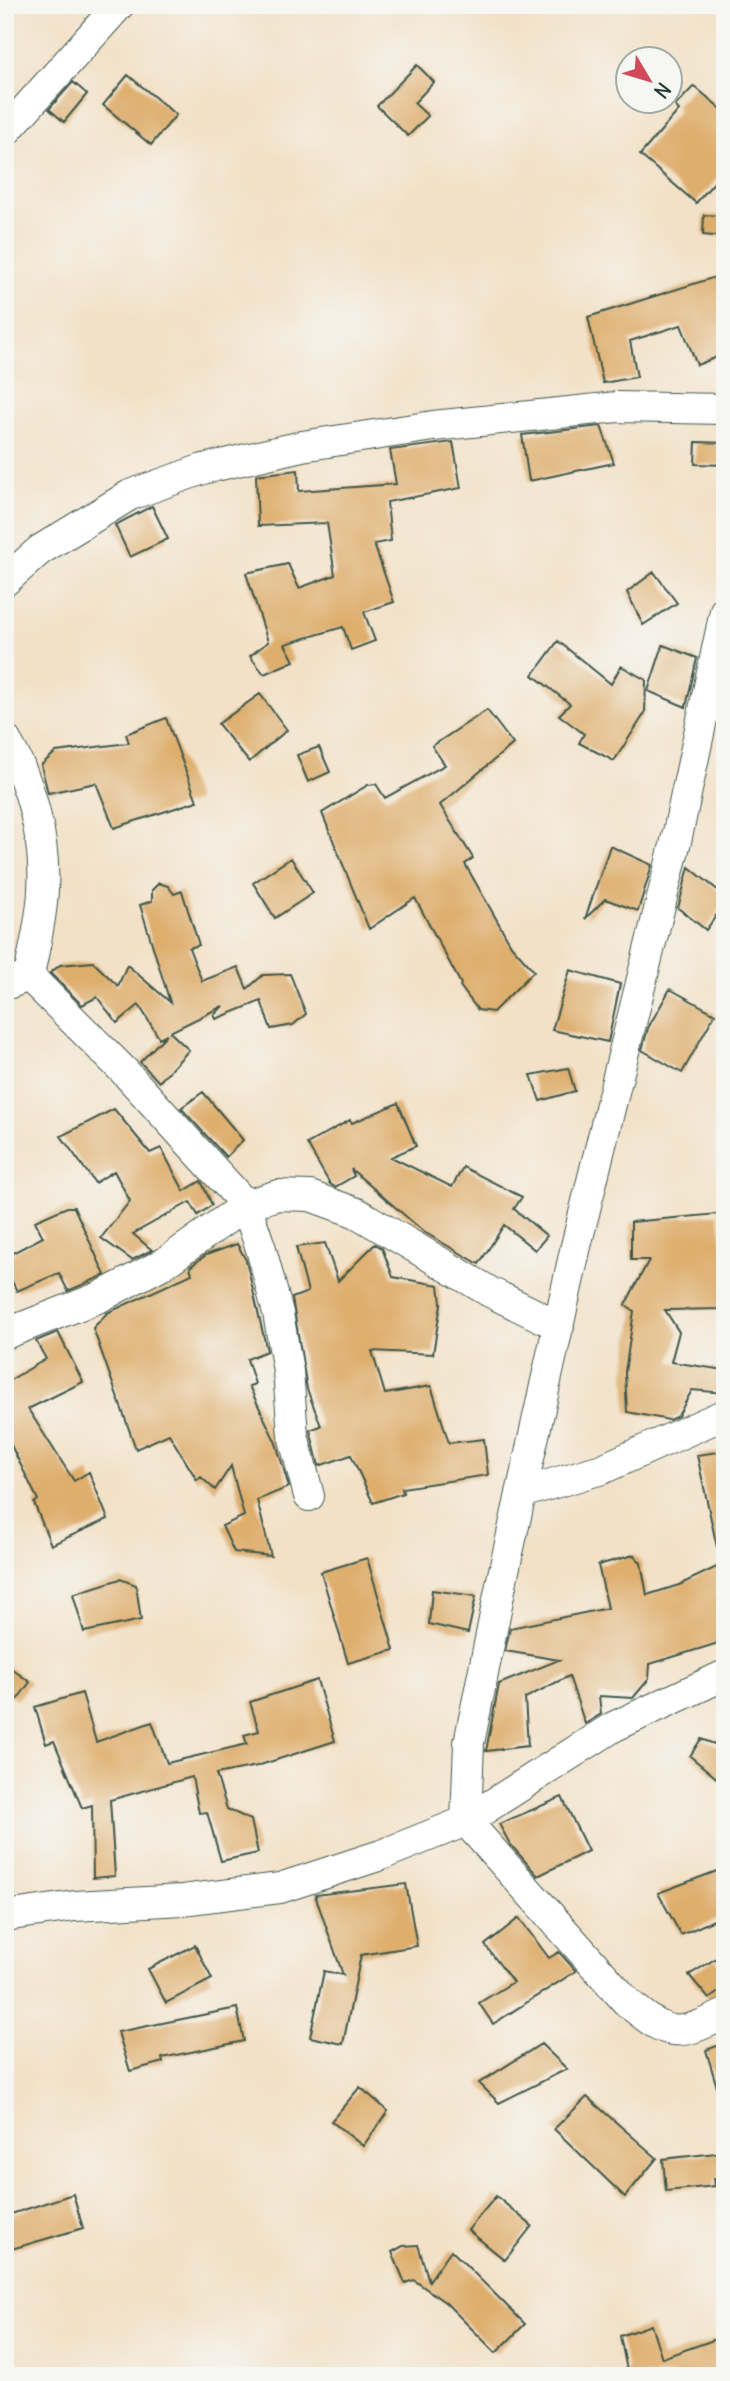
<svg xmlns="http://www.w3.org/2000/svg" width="730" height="2381" viewBox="0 0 730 2381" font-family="Delius,sans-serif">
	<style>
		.building { fill: #deae6d }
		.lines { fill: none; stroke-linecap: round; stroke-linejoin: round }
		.minor-casing { stroke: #3f564a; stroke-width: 32 }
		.minor { stroke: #fff; stroke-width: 30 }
	</style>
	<rect width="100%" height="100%" fill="#f6f6f2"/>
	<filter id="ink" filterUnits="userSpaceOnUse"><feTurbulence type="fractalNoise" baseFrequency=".0143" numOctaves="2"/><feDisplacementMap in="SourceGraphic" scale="14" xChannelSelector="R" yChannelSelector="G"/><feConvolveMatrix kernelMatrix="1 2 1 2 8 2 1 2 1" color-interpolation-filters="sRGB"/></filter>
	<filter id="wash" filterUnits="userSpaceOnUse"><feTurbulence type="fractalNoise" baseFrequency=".00686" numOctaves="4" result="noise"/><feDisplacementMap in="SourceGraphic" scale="28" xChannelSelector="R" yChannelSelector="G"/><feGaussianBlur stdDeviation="1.57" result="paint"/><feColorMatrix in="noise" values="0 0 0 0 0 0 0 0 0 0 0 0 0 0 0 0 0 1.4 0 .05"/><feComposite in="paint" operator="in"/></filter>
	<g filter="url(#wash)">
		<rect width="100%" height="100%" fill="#f2e1c7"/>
		<g id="blocks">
			<!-- building -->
			<path class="building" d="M417,65l17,17 -20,21 14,13 -20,20 -31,-30z
				M128,75l48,40 -25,30 -48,-40z
				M73,82l14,12 -23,28 -15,-13z
				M694,86l31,26v58l-29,33 -56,-48 39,-45 -4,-4z
				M704,215l21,1v21l-22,-2z
				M725,274v80l-28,11 -16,-40 -51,16 7,36 -34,6 -15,-66z
				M601,426l13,37 -85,18 -7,-46z
				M453,442l8,46 -74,14 4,39 -17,3 20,58 -30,10 11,29 -24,9 -8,-23 -58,17 9,17 -30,13 -14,-18 18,-14 -22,-69 42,-9 11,24 36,-13 -8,-52 -69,3 -2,-51 42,-5 1,21 97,-7 -6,-34z
				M696,442l29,1v22l-30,-1z
				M152,506l16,33 -38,18 -15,-32z
				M654,572l23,31 -34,22 -16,-33z
				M558,641l53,43 10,-18 25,14 -1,33 -31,48 -35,-18 5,-9 -25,-19 11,-11 -37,-29z
				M663,645l34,13 -11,49 -38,-16z
				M260,694l27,36 -38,32 -31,-38z
				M487,710l26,34 -73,61 33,53 -8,6 46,81 23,26 -41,41 -15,-2 -18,-24 1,-2 -46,-86 -46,31 -47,-116 46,-28 8,-1 9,14 60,-33 -13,-19z
				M166,718l31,83 -83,27 -18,-45 -48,10 -7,-28 15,-13 73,-9 -3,-9z
				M319,747l11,25 -22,10 -11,-27z
				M610,846l42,19 -14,46 -33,-12 -20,20z
				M291,858l22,35 -38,25 -22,-35z
				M689,867l36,29v7l-19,27 -28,-22z
				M159,883l9,3 6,8 8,-3 17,54 -10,3 13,33 36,-14 9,22 16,-14 27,-1 16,40 -13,11 -22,4 -10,-28 -45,18 -2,-4 9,-9 -53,26 19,18 -30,32 -19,-20 27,-28 -8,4 -20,-33 -22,18 -20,-26 -15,8 -32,-32 10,-8 33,-3 25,24 9,-21 43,37 -30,-97 12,-4v-11z
				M570,970l50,14 -12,58 -56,-12z
				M670,989l45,25 -33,59 -40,-23 6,-22z
				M568,1068l7,23 -35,10 -9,-26z
				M203,1092l40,48 -17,17 -45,-49z
				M398,1103l18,43 -25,11 61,30 11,-20 59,30 -8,12 33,27 -12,14 -31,-25 -25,39 -55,-32 -73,-63 3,7 -19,11 -5,-3 -23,-40 43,-24 2,3z
				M114,1109l36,44 11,-5 23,43 17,-10 11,24 -14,10 -8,-13 -57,32 19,16 -20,10 -31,-22 29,-37 -16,-30 -19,12 -34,-47z
				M67,1207h7l31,68 -37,16 -9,-18 -42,18 -12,-23v-11l38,-20 -8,-16z
				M718,1214l7,43v52l-60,1 14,22 -8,30 54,8v23l-33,-3 -14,26 -9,4 -42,-8 -2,-40 9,-61 -9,-6 24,-45h-18v-38z
				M325,1243l13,38 37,-37 7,4 11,29 46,8 2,19 -8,50 -61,-3 13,43 46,-8 18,57 35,-4 4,36 -86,13 1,5 -30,10 -22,-48 -32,11 -9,-36 11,-4 -14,-37 -15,-91 16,-6 -12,-45z
				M237,1244l9,16 21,91 -20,8 8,25 -6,2 27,57 13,44 -32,13 14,56 -37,-4 -12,-26 22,-10 -13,-50 -16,24 -14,-13 -4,3 -28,-46 -33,15 -43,-121 14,-15 85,-39 -2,-7 16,-12z
				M58,1332l25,50 -55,27 46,72 15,-9 19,47 -57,26 -17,-42 4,-3 -33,-67v-50l41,-24 -10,-18z
				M725,1451v96h-8l-20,-92z
				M634,1555l7,8 6,32 32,-10 46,-22v78l-75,23 -1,15 -16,19 -34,-2 2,18 -16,10 -16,-48 -44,22 3,48 -42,5 13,-67 60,-24 -54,-9 5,-23 98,-20 -10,-43z
				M367,1558l27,92 -46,13 -27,-91z
				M120,1579l16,6 5,35 -57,12 -11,-38z
				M432,1590l44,6 -8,37 -39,-9z
				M5,1664l25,18 -13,18 -12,-8z
				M317,1680l18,61 -78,25 -41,8 11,35 24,11 7,33 -37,8 -14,-49 -8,1 -7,-36 -82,23 5,76 -22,2 -1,-73 -10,3 -28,-67 -8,3 -11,-37 47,-14 14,49 56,-20 15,41 80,-19 -3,-9 15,-4 -9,-29z
				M701,1739l24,9v37l-35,-29z
				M562,1797l26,54 -50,25 -28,-32 -11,-20z
				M725,1868v47l-44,20 -23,-42z
				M406,1884l11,62 -56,9 -18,89 -33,-7 14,-66 19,4 -28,-80z
				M519,1918l30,40 10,-6 17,19 -83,53 -14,-21 34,-21 -28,-37z
				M195,1945l17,34 -46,24 -18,-34z
				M715,1959l10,11v17l-16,12 -20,-24z
				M237,2008l7,33 -82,17 1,4 -33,9 -12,-39z
				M725,2043v53l-5,1 -14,-47z
				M541,2044l26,25 -68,34 -20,-20z
				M360,2087l28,24 -25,35 -32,-25z
				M587,2097l70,61 -32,39 -71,-68z
				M725,2152v25l-11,2 1,7 -49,5 -3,-32z
				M73,2194l10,34 -78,23v-35z
				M496,2196l36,30 -27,34 -37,-30z
				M418,2245l11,36 22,-31 74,74 -29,29 -50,-50 -32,-23 -9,3 -13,-31 11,-6z
				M651,2325l11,33 63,-22v40h-106l8,-6 -7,-34z"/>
		</g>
	</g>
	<g filter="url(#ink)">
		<use href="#blocks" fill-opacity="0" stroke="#3f564a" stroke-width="2"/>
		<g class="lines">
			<defs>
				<path id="minor" d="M6,131l113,-126
					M5,581l35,-31 90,-55 73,-26 99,-23 131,-20 184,-19 108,2
					M725,611l-48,226 -101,409 -73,329 -34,168 -3,78 161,181c42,35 49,36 98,12
					M5,739c26,42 41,102 38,151 -1,29 -9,58 -14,86l95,95 122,134 32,-10 32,1 47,17 133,79 69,34
					M5,985l24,-9
					M5,1334l95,-37 66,-35 80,-57 15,44 17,64 10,58 5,64 16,61
					M521,1493l81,-24 123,-55
					M5,1916l70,-10 107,-6 98,-12 101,-33 85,-34 147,-94 112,-52"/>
			</defs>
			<!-- minor casing -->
			<use href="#minor" class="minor-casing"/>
			<!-- minor -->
			<use href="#minor" class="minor"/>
		</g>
	</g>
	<!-- margin -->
	<rect width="730" height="2381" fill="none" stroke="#f6f6f2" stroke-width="28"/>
	<!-- north arrow -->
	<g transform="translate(649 80) rotate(128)"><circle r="33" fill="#f6f6f2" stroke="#a0aca6" stroke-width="2"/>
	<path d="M0-5L12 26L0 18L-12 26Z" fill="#d1495b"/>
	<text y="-10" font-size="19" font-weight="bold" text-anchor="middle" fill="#1f3d34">N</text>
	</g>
</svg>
